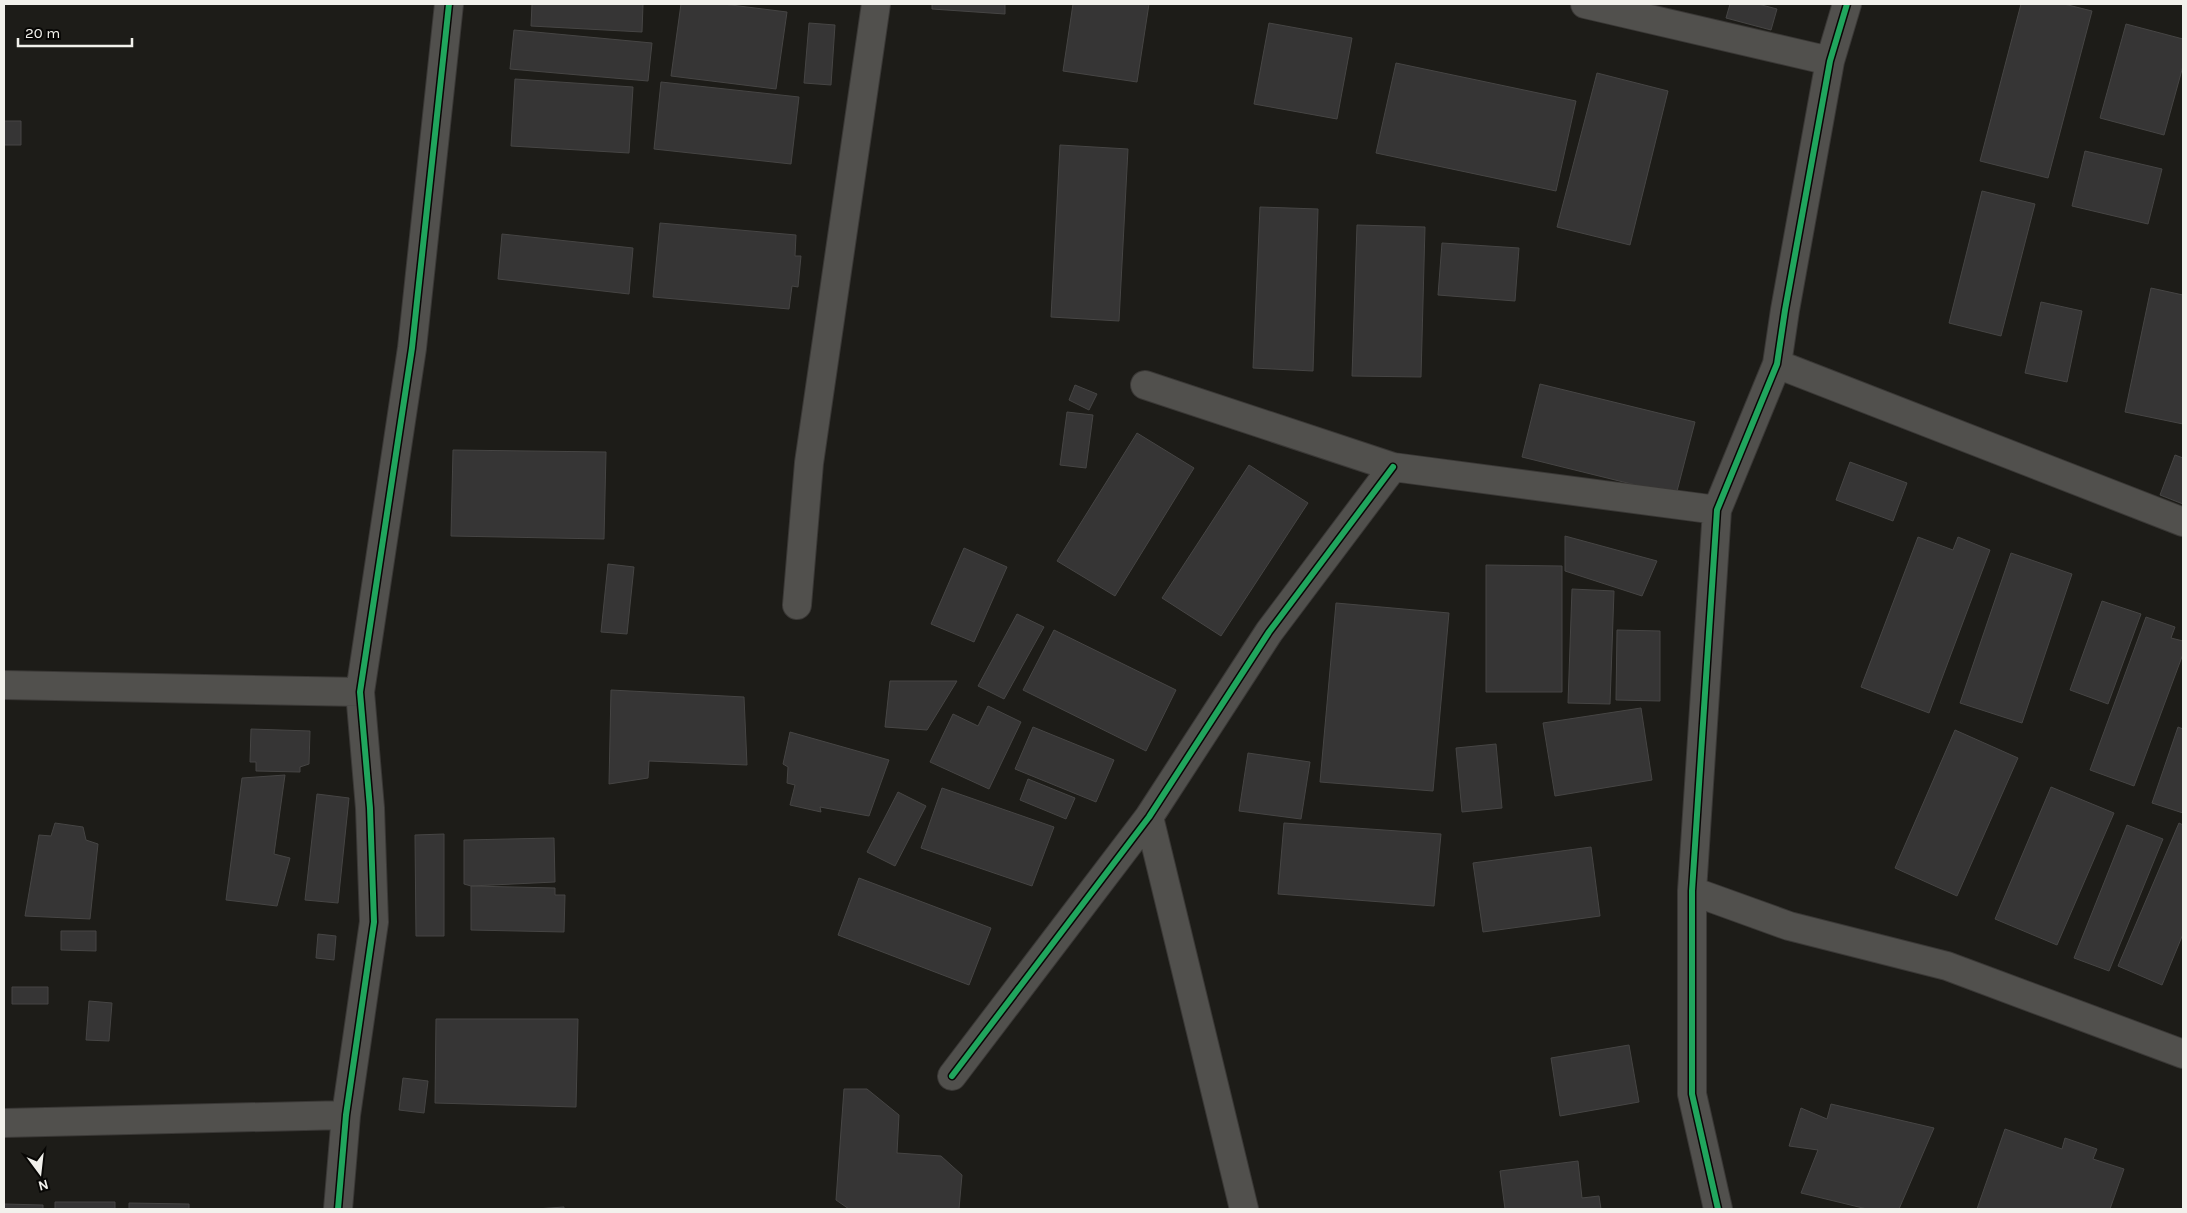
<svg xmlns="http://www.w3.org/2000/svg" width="2187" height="1213" viewBox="0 0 2187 1213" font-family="Karla,sans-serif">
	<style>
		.building { fill: #363535; stroke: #464544 }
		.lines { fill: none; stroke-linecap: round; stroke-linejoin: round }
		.minor-casing { stroke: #3a3836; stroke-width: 30 }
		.minor { stroke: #51504d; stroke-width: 28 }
		.cycleway-casing { stroke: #080705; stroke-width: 9 }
		.cycleway { stroke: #20a55d; stroke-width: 6 }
	</style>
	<rect width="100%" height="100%" fill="#1d1c18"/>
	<!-- building -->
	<path class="building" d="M532,4h111l-1,28 -111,-6z
		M681,4h42l64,8 -11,77 -105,-13z
		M932,4h73v10l-73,-5z
		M1073,4h76l-12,78 -74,-11z
		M1730,4h28l19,5 -6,21 -45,-12z
		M2021,4h43l28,7 -44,167 -68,-17z
		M809,23l26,2 -4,60 -27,-2z
		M1269,23l83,15 -15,81 -83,-15z
		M2126,24l57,15v27l-19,69 -64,-17z
		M514,30l138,13 -4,38 -138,-12z
		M1396,63l180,38 -20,90 -180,-38z
		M1597,73l71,18 -38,154 -73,-18z
		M515,79l118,8 -4,66 -118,-7z
		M661,82l138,15 -8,67 -137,-15z
		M4,121h17v24h-17z
		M1060,145l68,4 -9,172 -68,-4z
		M2085,151l77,18 -14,55 -76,-18z
		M1982,191l53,13 -34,132 -52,-13z
		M1260,207l58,2 -5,162 -60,-3z
		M660,223l136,12 -1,21h6l-3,31 -6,-1 -3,23 -136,-12z
		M1357,225l68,2 -4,150 -69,-1z
		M502,234l131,14 -4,46 -131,-15z
		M1442,243l77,5 -4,53 -77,-6z
		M2151,288l32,7v129l-58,-12z
		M2041,302l41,9 -15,71 -42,-9z
		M1540,384l155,38 -19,73 -154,-38z
		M1075,385l22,9 -8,16 -20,-10z
		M1067,412l26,3 -7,53 -26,-3z
		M1137,433l57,35 -79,128 -58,-35z
		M453,450l153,2 -2,87 -153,-3z
		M2175,455l8,3v46l-23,-9z
		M1850,462l57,21 -14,38 -57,-21z
		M1249,465l59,38 -87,133 -59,-38z
		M1565,536l92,25 -15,35 -77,-25z
		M1918,537l35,13 5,-13 32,13 -61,163 -68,-26z
		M964,548l43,19 -33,75 -43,-18z
		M2011,553l61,21 -50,149 -62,-20z
		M608,564l26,3 -7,67 -26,-2z
		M1486,565l76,1v126h-76z
		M1572,589l42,2 -4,113 -42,-1z
		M2102,601l39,13 -33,90 -38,-14z
		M1336,603l113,10 -16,178 -113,-9z
		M1017,614l27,13 -40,72 -26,-13z
		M2146,617l29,10 -4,11 12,3v13l-49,132 -44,-16z
		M1054,630l122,60 -30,61 -123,-61z
		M1617,630l43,1v70l-44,-1z
		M890,681h67l-30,49 -42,-3z
		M611,690l133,7 3,68 -98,-4 -1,17 -39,6z
		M988,706l33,16 -32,67 -59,-27 23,-48 25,12z
		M1641,708l11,72 -97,16 -12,-73z
		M1033,727l81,33 -18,42 -81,-33z
		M2178,727l5,2v84l-31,-10z
		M251,729l59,2 -1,33 -9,3v5l-44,-1v-9h-6z
		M1955,730l63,28 -61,138 -62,-28z
		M790,732l99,28 -20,56 -49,-9 1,5 -31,-7 5,-20 -8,-2 1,-16 -5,-3z
		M1496,744l6,64 -40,4 -6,-64z
		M1248,753l62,9 -9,57 -62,-8z
		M285,775l-11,79 16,4 -13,48 -51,-6 16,-122z
		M1028,779l47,19 -9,21 -46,-19z
		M2051,787l63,26 -57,132 -62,-26z
		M942,788l112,39 -22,59 -111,-38z
		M898,792l28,14 -31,60 -28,-14z
		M317,794l32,4 -11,105 -33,-3z
		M55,823l28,4 3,13 12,4 -8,75 -65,-3 14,-81 12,1z
		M1284,823l157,11 -7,72 -156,-12z
		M2179,823l4,2v109l-21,51 -44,-19z
		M2127,825l36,14 -54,132 -35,-13z
		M444,834v102h-28l-1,-101z
		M554,838l1,44 -84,4 -7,-2v-44z
		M1591,847l9,69 -117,16 -10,-69z
		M859,878l132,50 -22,57 -131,-50z
		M471,886l84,2v7h10l-1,37 -93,-2z
		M61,931h35v20l-35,-1z
		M318,934l18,2 -2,24 -18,-2z
		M12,987h36v17h-36z
		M89,1001l23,2 -3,38 -23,-1z
		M436,1019h142l-2,88 -141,-4z
		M1629,1045l10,57 -79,14 -9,-58z
		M403,1078l25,3 -4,32 -25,-3z
		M844,1089h23l32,26 -2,38 44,3 21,19 -3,34h-110l-13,-9z
		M1831,1104l103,24 -35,81h-32l-66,-16 17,-43 -29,-4 12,-38 26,11z
		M2005,1129l57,20 3,-11 32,11 -4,10 31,10 -14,40h-133z
		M1578,1161l4,37 17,-2 2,13h-96l-5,-38z
		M55,1202h60v7h-60z
		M129,1203l60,1v5h-60z
		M4,1204l39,1v4h-39z
		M564,1207v2h-28z"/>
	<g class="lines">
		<defs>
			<path id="minor" d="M1585,4l245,57
				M1777,364l406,158
				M1145,385l248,82 324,43
				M797,605l12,-142 67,-459
				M4,685l356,7
				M1149,817l95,392
				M1692,891l97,35 158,40 236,88
				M952,1076l197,-259 120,-185 124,-165
				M4,1123l342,-8
				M338,1209l8,-94 28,-193 -4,-114 -10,-116 52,-344 37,-344
				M1718,1209l-26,-115v-203l25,-381 60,-146 8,-54 45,-249 17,-57"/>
		</defs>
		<!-- minor casing -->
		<use href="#minor" class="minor-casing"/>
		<!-- minor -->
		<use href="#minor" class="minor"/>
		<defs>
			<path id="cycleway" d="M952,1076l197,-259 120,-185 124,-165
				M338,1209l8,-94 28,-193 -4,-114 -10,-116 52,-344 37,-344
				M1718,1209l-26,-115v-203l25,-381 60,-146 8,-54 45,-249 17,-57"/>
		</defs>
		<!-- cycleway casing -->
		<use href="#cycleway" class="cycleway-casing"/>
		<!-- cycleway -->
		<use href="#cycleway" class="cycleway"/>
	</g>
	<!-- border -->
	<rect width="2187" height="1213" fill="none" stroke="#f2f1ec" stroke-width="10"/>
	<!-- north arrow -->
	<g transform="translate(40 1173) rotate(165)" stroke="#080705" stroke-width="4" paint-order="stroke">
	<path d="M0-4L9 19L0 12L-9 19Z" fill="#f2f1ec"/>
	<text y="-8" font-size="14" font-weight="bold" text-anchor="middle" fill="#f2f1ec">N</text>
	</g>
	<!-- scale -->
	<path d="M18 38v8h114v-8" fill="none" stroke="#f2f1ec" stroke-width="2.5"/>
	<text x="25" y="38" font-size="15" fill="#f2f1ec" stroke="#080705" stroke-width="4" paint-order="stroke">20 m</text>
</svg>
